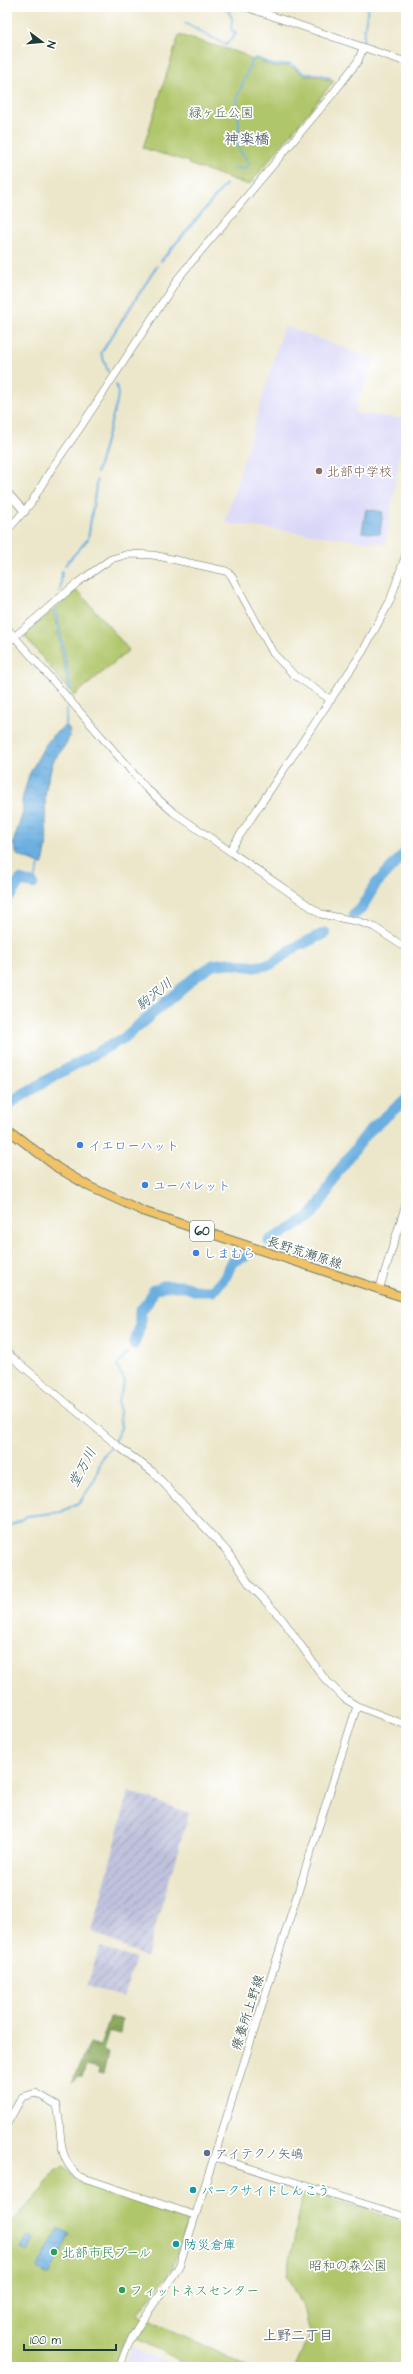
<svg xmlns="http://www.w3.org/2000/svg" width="413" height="2374" viewBox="0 0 413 2374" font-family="'Architects Daughter','Klee One',sans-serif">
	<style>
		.built { fill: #d9d7f8 }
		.industrial { fill: url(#industrial-furrows) }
		.green { fill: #b0c66a; stroke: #68824f }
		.forest { fill: url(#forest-crowns); stroke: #567449 }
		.water { fill: url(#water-ripples); stroke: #45768a }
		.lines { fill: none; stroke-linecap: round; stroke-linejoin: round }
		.stream { stroke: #6bafe0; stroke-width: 2 }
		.river { stroke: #6bafe0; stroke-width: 11 }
		.tertiary-casing { stroke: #677869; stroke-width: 8 }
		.primary-casing { stroke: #677869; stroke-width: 10 }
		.tertiary { stroke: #fff; stroke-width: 7 }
		.primary { stroke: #f1c369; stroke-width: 8 }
		.education-dot { fill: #8d6e63; stroke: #fff; stroke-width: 1.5 }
		.shop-dot { fill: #3f7fe0; stroke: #fff; stroke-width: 1.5 }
		.service-dot { fill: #5c6f8a; stroke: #fff; stroke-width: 1.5 }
		.culture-dot { fill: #0f9aa8; stroke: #fff; stroke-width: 1.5 }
		.leisure-dot { fill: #2e9e5b; stroke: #fff; stroke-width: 1.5 }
		.labels { text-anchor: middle; stroke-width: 3.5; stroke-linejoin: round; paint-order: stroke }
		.shield { fill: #fff; stroke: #627771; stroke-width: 1 }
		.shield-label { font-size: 12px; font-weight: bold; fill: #1f3d34 }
		.park-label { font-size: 13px; fill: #435f42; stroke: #fff }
		.education-label { font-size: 13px; fill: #785e54; stroke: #fff; text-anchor: start }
		.shop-label { font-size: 13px; fill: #366cbe; stroke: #fff; text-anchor: start }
		.street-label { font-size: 13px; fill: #1f3d34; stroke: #fff }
		.service-label { font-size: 13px; fill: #4e5e75; stroke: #fff; text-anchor: start }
		.culture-label { font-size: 13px; fill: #0d838f; stroke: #fff; text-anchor: start }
		.leisure-label { font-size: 13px; fill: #27864d; stroke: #fff; text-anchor: start }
		.water-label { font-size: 14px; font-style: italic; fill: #365f68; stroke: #fff }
		.neighbourhood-label { font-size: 14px; font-weight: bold; fill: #596272; stroke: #fff }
		.quarter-label { font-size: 15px; font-weight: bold; fill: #596272; stroke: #fff }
	</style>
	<defs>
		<pattern id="industrial-furrows" width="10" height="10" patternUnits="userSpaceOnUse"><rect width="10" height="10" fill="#c0c2dd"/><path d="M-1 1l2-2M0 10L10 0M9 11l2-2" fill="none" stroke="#9b9fb4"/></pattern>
		<pattern id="forest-crowns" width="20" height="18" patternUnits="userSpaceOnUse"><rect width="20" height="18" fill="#8cab5e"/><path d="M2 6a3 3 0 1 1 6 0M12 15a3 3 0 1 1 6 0" fill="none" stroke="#728c4e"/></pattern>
		<pattern id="water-ripples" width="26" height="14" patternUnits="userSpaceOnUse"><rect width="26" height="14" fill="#6bafe0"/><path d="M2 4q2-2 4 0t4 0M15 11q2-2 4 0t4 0" fill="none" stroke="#5790b6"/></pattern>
	</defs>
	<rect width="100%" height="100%" fill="#fff"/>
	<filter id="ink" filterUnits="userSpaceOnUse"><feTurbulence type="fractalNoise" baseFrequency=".025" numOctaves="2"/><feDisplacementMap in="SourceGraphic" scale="8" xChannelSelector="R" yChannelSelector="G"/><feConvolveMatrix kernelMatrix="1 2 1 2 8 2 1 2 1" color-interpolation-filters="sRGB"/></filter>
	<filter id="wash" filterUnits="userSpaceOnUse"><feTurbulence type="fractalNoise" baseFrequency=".012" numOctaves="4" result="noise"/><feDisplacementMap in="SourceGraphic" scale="16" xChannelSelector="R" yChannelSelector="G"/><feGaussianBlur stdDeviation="0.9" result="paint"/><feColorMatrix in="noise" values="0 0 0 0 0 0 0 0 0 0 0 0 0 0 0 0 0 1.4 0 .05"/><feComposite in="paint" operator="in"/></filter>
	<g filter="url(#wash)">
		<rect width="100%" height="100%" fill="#ece7cb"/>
		<!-- built -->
		<path class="built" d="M284,326l91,33 -21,54 51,6 -19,125 -161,-21z
			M132,2347l44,20h-53z"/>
		<!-- industrial -->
		<path class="industrial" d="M129,1791l60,22 -43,145 -54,-27z
			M100,1947l36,12 -13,38 -36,-11z"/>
		<!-- green -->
		<path class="green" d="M179,35l64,19 10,7 2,-2 19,8 12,-2 8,3 11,8h13l16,5 -85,104 -61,-21 1,-2 -46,-14z
			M74,591l6,2 49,57 -55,46 -2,-2 -16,-86z
			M53,610l15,75 1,6 -45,-56z
			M64,2166l13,15 107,34 4,6 -15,46 -36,48 112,52h-56l-66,-33 -14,33h-106v-139l36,-40 12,-17z
			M304,2189l102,34v144h-111l15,-35 -6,-24 -17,-33z"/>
		<!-- forest -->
		<path class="forest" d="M110,2018l12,1 -2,15 -11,-3 -6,20 5,2 -5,21 -5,-1 1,-4 -13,-3 -4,11h-3l-7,6 17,-40 11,3z"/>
		<!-- water -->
		<path class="water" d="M366,509l17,3 -3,22 -18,-2z
			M66,725c12,10 -8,28 -13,37 -2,6 -3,12 -5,18 -8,27 5,58 -6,85l-25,-10 -4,-12 10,-31 -1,-12 7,-25 15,-28 9,-12z
			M58,2228l12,6 -21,41 -12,-6z
			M28,2236l6,3 -6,13 -7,-3z"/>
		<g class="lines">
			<!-- stream -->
			<path class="stream" d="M185,23l41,22 10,-11 -5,-5 1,-11 -6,-11
				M363,40l5,-33
				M234,168l12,1 3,-6 -11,-15 1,-23 -2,-27 15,-38 4,-2 17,7 18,-1 14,10h14l11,4
				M161,261l65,-77
				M108,371l-7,-18 56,-87
				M97,473l20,-72 1,-8 -2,-9
				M65,565l23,-26 9,-59
				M60,592l2,-21
				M55,609l16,82
				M66,725l1,-17
				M33,884l7,-21
				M7,1528l20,-12 34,-4 19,-10 15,-23 7,-22 8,-8 11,-21 -3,-27 7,-20 -8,-15 10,-13"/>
			<!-- river -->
			<path class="river" d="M7,895h4l9,-15 13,4
				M354,914l7,-5 14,-24 31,-33
				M7,1105l47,-29 70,-38 71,-61 18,-12 15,-2 27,4 16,-3 23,-16 31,-15
				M269,1241l42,-25 14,-20 12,-23 32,-42 37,-32
				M134,1344l6,-17v-16l8,-9 6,-12 9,-4h20l14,5h16l13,-15 6,-14 14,-6"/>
		</g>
	</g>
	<g filter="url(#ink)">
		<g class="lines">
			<defs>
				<path id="tertiary" d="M246,7l160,55
					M7,492l18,20
					M7,531l24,-28 21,-35 26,-37 101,-154 152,-181 27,-35 5,-13
					M7,628l140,161 26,23 148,102 39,8 14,5 32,21
					M7,643l70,-60 34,-24 18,-5 24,1 73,16 5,4 42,78 20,21 38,26
					M230,850l133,-199 27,-50 16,-47
					M379,1290l27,-86
					M7,1353l112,94 34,25 73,78 24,35 33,35 41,58 20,20 13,8 49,19
					M7,2124l15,-27 14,-4 21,12c6,28 -2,49 21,71l116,39
					M214,2157l192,60
					M120,2367c12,-43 40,-66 60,-103l177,-558"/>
				<path id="primary" d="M7,1129l51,39 32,19 55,25 261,86"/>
			</defs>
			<!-- tertiary casing -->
			<use href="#tertiary" class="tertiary-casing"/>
			<!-- primary casing -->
			<use href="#primary" class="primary-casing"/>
			<!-- tertiary -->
			<use href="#tertiary" class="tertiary"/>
			<!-- primary -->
			<use href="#primary" class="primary"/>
		</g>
	</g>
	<!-- markers -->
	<circle class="education-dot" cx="319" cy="471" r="4"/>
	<g class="shop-dot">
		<circle cx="80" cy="1145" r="4"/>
		<circle cx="145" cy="1185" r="4"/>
		<circle cx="196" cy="1253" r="4"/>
	</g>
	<circle class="service-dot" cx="207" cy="2153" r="4"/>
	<g class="culture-dot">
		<circle cx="193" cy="2190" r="4"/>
		<circle cx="176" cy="2244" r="4"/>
	</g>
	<g class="leisure-dot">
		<circle cx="54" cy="2252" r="4"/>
		<circle cx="122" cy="2290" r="4"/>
	</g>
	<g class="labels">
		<!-- shield labels -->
		<rect class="shield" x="190" y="1221" width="24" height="20" rx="3"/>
		<g class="shield-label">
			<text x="202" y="1235">60</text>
		</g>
		<!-- park labels -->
		<g class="park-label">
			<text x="221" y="117">緑ヶ丘公園</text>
			<text x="348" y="2270">昭和の森公園</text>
		</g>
		<!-- education labels -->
		<g class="education-label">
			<text x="327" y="476">北部中学校</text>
		</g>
		<!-- shop labels -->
		<g class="shop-label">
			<text x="88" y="1150">イエローハット</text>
			<text x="153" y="1190">ユーパレット</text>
			<text x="204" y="1258">しまむら</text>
		</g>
		<!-- street labels -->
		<g class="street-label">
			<text transform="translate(305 1252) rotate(18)" y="5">長野荒瀬原線</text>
			<text transform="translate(247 2012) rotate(-72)" y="5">療養所上野線</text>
		</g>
		<!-- service labels -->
		<g class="service-label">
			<text x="215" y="2158">アイテクノ矢嶋</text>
		</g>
		<!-- culture labels -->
		<g class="culture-label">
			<text x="201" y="2195">パークサイドしんこう</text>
			<text x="184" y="2249">防災倉庫</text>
		</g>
		<!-- leisure labels -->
		<g class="leisure-label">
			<text x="62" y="2257">北部市民プール</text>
			<text x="130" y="2295">フィットネスセンター</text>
		</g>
		<!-- water labels -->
		<g class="water-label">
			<text transform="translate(154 994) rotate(-39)" y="5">駒沢川</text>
			<text transform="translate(82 1467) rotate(-62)" y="5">堂万川</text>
		</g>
		<!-- neighbourhood labels -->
		<g class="neighbourhood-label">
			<text x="298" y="2340">上野二丁目</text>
		</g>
		<!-- quarter labels -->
		<g class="quarter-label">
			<text x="247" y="144">神楽橋</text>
		</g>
	</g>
	<!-- margin -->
	<rect width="413" height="2374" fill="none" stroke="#fff" stroke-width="24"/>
	<!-- north arrow -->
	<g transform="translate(42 42) rotate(106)" stroke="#ffffff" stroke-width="3" paint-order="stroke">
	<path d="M0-3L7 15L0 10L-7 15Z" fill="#1f3d34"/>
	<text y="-6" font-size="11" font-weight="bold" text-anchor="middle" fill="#1f3d34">N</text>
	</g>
	<!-- scale -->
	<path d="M24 2344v6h92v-6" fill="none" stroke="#1f3d34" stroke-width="2"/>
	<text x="30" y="2344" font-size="12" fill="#1f3d34" stroke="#ffffff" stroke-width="3" paint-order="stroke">100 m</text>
</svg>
